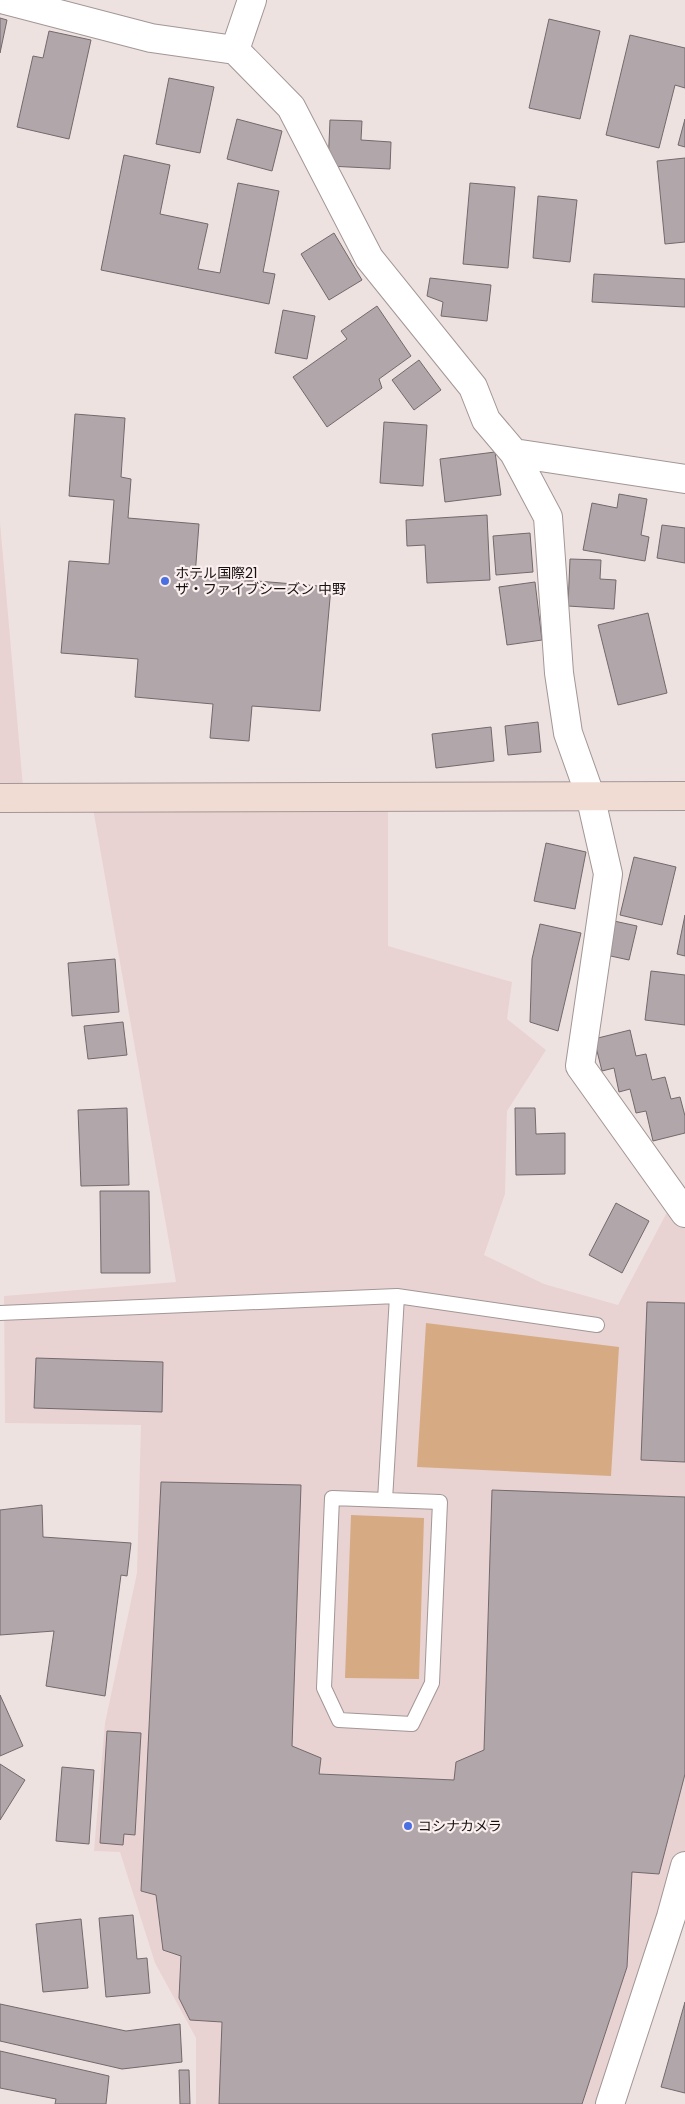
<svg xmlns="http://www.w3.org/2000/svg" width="685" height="2104" viewBox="0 0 685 2104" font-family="Poppins,'Noto Sans JP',sans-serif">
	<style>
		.built { fill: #e8d3d2 }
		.green { fill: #d6ab84 }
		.building { fill: #b1a6a9; stroke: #73696c }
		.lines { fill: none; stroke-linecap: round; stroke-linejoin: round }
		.lane-casing { stroke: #a29696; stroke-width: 16 }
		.street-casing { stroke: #a29696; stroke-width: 30 }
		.secondary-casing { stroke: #a29696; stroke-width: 30 }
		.lane { stroke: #fff; stroke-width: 14 }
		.street { stroke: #fff; stroke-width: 28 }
		.secondary { stroke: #f1dcd4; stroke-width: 28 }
		.poi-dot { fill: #496fe2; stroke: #fcefef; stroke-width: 2 }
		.labels { text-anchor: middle; stroke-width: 4.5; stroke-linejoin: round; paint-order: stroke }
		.poi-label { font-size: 14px; fill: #161212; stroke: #fcefef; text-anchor: start }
	</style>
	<rect width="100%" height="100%" fill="#eee2e1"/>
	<!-- built -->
	<path class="built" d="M0,522l24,276h-24z
		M388,796v150l124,36 -5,37 39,31 -39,61 -2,83 -21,61 60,29 74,21 56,-106 11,14v653l-75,238h-414v-66l-41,-75 -35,-111 -26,-1 11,-128 32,-150 4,-148 -136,-2 -1,-127 172,-14 -85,-485z"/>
	<!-- green -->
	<path class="green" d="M426,1323l193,24 -8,129 -194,-9z
		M351,1515l73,3 -5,161 -74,-1z"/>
	<!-- building -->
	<path class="building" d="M0,18l7,2 -7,33z
		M549,19l51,12 -20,88 -51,-11z
		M49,31l42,9 -22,99 -52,-12 16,-71 10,2z
		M630,35l55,13v40l-10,-3 -16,63 -53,-13z
		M169,78l45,9 -14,66 -44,-9z
		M237,119l45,12 -10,40 -45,-12z
		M685,119v28l-7,-2z
		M330,120l32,1 -1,19 30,2 -1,27 -62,-3z
		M124,155l46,10 -10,49 48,10 -10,45 22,4 18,-90 41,8 -16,81 12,2 -6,30 -168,-34z
		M685,158v84l-20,2 -8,-83z
		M470,183l45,4 -7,81 -45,-4z
		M538,196l39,4 -7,62 -37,-4z
		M334,233l28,47 -33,20 -28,-46z
		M594,274l91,5v28l-93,-5z
		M430,278l61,7 -4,36 -46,-5 2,-14 -16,-6z
		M377,306l34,50 -32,23 3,9 -55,39 -34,-50 54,-38 -6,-8z
		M283,310l32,6 -8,43 -32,-6z
		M419,360l22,30 -27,20 -22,-30z
		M75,414l50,4 -4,59 10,2 -3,39 71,6 -4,52 136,11 -11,124 -68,-5 -3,35 -39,-3 3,-34 -78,-7 3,-38 -77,-6 8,-92 40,3 5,-64 -45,-4z
		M384,422l43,3 -4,61 -43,-3z
		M495,452l6,43 -56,7 -5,-43z
		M619,494l28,5 -6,36 8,2 -4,24 -62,-11 9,-47 25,5z
		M487,515l3,65 -63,3 -2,-38 -18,1 -1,-26z
		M662,525l23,3v35l-28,-5z
		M530,533l3,39 -37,3 -3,-39z
		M570,559l31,1 -1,19 16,1 -2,29 -46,-3z
		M535,582l7,58 -35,5 -8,-58z
		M648,613l19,80 -49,12 -20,-80z
		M538,722l3,30 -33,3 -3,-29z
		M491,727l3,34 -58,7 -4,-34z
		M546,843l40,9 -11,57 -41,-8z
		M634,857l42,10 -14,58 -42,-10z
		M685,915v41l-8,-2z
		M614,921l23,5 -8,34 -23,-5z
		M540,924l41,9 -23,98 -28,-9 2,-63z
		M115,959l4,53 -47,4 -4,-53z
		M651,971l34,4v50l-40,-5z
		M123,1022l4,33 -39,4 -4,-33z
		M630,1030l6,26 10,-2 6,26 13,-3 6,22 9,-2 5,19v17l-32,8 -7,-30 -10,2 -6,-24 -11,3 -5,-24 -12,3 -8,-32z
		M127,1108l2,77 -48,1 -3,-76z
		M515,1108h20l1,26 29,-1v41l-49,1z
		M100,1191h49l1,82h-49z
		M616,1203l33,18 -27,52 -33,-18z
		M647,1302l38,1v159l-44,-2z
		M36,1358l127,4 -1,50 -128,-4z
		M161,1482l140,3 -9,261 29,12 -2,16 135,6 2,-18 28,-12 8,-260 193,7v277l-26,100 -27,-2 -5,95 -45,137h-363l3,-82 -32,-2 -11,-22 2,-42 -18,-6 -7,-55 -15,-4z
		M42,1505l1,32 88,6 -4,33 -6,-1 -16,121 -59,-10 8,-55 -54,4v-125z
		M0,1695l23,51 -23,10z
		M107,1731l34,2 -6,102 -11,-1 -1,11 -23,-2z
		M0,1764l25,16 -25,40z
		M62,1767l32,3 -5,74 -33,-3z
		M133,1915l4,44 10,-1 3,35 -44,4 -7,-79z
		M81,1919l7,69 -45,4 -7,-68z
		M685,2002v91l-24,-6z
		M0,2004l126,27 54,-7 2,38 -60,7 -122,-28z
		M0,2051l109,25 -3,28h-51l1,-5 -56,-11z
		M179,2070h10l1,34h-10z"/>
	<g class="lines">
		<defs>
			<path id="lane" d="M0,1313l397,-17 200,29
				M332,1498l108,4 -8,181 -20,41 -73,-4 -15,-32z
				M385,1500l12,-204"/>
			<path id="street" d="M5,0l146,38 84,12 56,57 78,151 104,129 13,33 28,33 34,64 11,156 9,60 22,62 18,79 -28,192 105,147
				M235,50l17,-50
				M514,453l171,26
				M610,2104l61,-187 14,-51"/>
			<path id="secondary" d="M0,798l685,-2"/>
		</defs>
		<!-- lane casing -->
		<use href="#lane" class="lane-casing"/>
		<!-- street casing -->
		<use href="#street" class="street-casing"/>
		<!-- secondary casing -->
		<use href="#secondary" class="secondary-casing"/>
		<!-- lane -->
		<use href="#lane" class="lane"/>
		<!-- street -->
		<use href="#street" class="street"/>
		<!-- secondary -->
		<use href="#secondary" class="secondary"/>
	</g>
	<!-- markers -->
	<g class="poi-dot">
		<circle cx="165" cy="581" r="5"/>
		<circle cx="408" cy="1826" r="5"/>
	</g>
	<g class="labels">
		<!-- poi labels -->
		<g class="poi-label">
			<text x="175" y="578">ホテル国際21<tspan x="175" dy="16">ザ・ファイブシーズン 中野</tspan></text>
			<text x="418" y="1831">コシナカメラ</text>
		</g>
	</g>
</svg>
